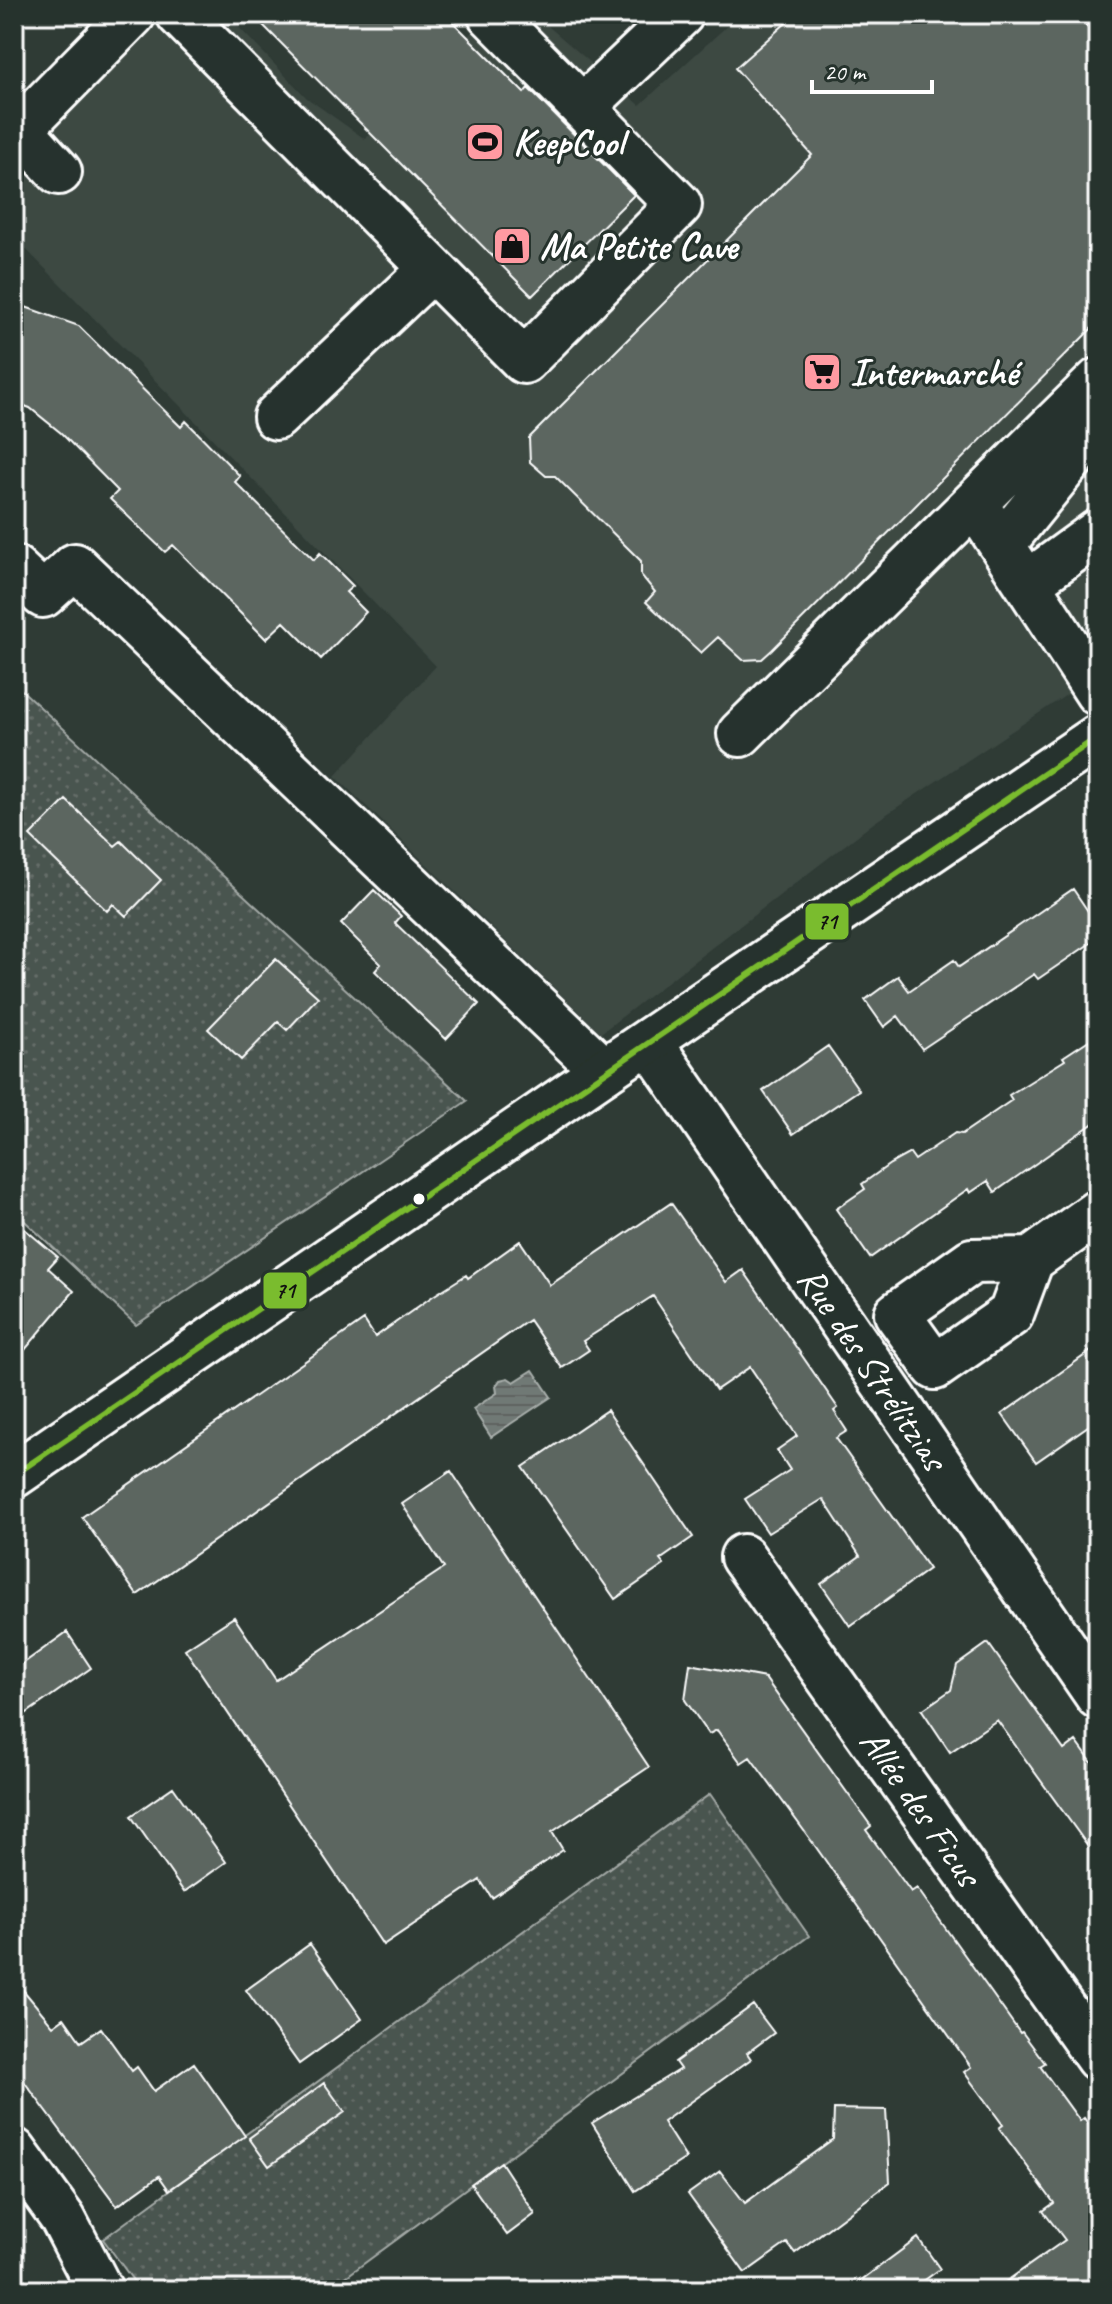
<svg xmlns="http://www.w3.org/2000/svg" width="1112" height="2304" viewBox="0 0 1112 2304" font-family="Caveat,sans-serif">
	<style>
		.built { fill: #3c4842 }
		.grass { fill: url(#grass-dots); stroke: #a4aaa7; stroke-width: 2 }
		.water { fill: url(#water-rules); stroke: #a9afac; stroke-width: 2 }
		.building { fill: #5b6661; stroke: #fff; stroke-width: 2 }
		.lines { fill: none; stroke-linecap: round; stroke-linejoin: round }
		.minor-casing { stroke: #fff; stroke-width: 50 }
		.major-casing { stroke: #fff; stroke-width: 50 }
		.minor { stroke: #26332d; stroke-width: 44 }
		.major { stroke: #26332d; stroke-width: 44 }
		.bus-1-casing { stroke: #26332d; stroke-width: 12 }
		.bus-1 { stroke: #7abc2e; stroke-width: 6 }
		.bus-dot { fill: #fff; stroke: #26332d; stroke-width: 3 }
		.labels { text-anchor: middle; stroke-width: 6; stroke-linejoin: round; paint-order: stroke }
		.poi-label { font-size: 38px; font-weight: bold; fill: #fff; stroke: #26332d; text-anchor: start }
		.street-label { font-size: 38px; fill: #fff; stroke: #26332d }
		.line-badge { stroke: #26332d; stroke-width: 3 }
		.pale-badge-label { font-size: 22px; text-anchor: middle; font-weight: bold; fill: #111 }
	</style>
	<defs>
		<pattern id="grass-dots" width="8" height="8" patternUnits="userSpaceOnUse" patternTransform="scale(2)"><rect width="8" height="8" fill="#4a544f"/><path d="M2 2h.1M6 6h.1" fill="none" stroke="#656e69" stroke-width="1.8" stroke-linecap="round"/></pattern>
		<pattern id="water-rules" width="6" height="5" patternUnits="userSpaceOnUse" patternTransform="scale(2)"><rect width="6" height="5" fill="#707975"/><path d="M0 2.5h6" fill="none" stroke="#5e6260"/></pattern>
	</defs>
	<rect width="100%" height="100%" fill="#2f3b35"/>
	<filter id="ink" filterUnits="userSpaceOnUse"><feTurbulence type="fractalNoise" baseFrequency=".0125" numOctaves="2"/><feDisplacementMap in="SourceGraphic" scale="16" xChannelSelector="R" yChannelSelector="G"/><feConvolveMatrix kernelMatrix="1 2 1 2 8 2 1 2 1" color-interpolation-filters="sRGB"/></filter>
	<g filter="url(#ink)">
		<!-- built -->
		<path class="built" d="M158,14h68l81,84 58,41 125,-125h44l106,91 100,-91h358v660l-223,148 -274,211 -266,-257 101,-110 -422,-429v-84z"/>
		<!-- grass -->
		<path class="grass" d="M14,683l453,418 -331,224 -122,-114z
			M710,1794l99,142 -481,354h-188l-37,-51z"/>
		<!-- water -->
		<path class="water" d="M533,1370l18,27 -60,40 -18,-28 24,-16 -1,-7 4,-6 8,-2 6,4z"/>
		<!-- building -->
		<path class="building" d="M252,14h193l79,79 4,-5 106,107 -102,101z
			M796,14h279l23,24v284l-326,328 -10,9 -19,1 -25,-23 -17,16 -55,-51 9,-10 -14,-17v-14l-86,-85h-9l-16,-14 -1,-24 283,-283 -77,-87z
			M14,303l65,23 102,101 5,-6 54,55 -5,6 79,78 6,-7 33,33 -7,6 20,20 -45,47 -37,-37 -18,17 -93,-94 -8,7 -55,-53 8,-8 -57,-58 -31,-25 -16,-6z
			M66,800l49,46 6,-5 40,39 -35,36 -13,-12 -6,7 -77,-75z
			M1073,889l25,37v12l-60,41 -4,-5 -112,75 -24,-33 -14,11 -19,-27 33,-24 11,15 45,-31 5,7z
			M374,890l27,26 -6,7 84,81 -33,35 -71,-68 6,-7 -40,-40z
			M276,959l42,38 -31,33 -9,-8 -37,38 -33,-31z
			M1098,1034v86l-103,72 -7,-11 -18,12 -2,-4 -98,69 -34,-49 29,-20 -3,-5 28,-20 20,-11 5,7 40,-27 7,1 50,-34 -3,-5 56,-35 -2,-3z
			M828,1046l31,44 -66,44 -30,-43z
			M671,1203l55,79 17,-12 95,138 -4,3 13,20 -11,7 93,131 -79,57 -29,-42 39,-28 -37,-57 -55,34 -23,-34 45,-29 -13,-20 20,-14 -47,-69 -34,23 -63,-94 -70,45 6,9 -27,18 -33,-48 -392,275 -55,-78 282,-197 11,17 58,-41 33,-21 2,3 52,-37 30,44z
			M14,1220l44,37 -10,11 26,23 -60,72z
			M1098,1346v73l-62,43 -34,-48z
			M607,1410l86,127 -33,23 4,5 -49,34 -92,-132z
			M451,1471l198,296 -97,65 11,18 -71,48 -12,-18 -97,65 -198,-296 49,-32 42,63 168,-112 -42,-64z
			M67,1632l24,36 -77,54v-52z
			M988,1643l76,107 12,-9 22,30v89l-101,-140 -47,32 -28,-42 29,-20 6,-25z
			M690,1664l75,14 106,148 -5,4 45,62 6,-4 103,145 2,-1 23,31 -5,3 40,55 4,-3 14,19v153h-104l71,-50 -22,-29 11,-8 -55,-75 4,-3 -39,-53 7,-5 -158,-224 -63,-86 -9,6 -24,-33 -8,4 -24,-34z
			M173,1787l53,75 -42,30 -53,-76z
			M310,1944l52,75 -63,45 -53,-74z
			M14,1979l39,47 11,-8 17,24 20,-14 31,43 5,-4 17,24 40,-28 51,73 -76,54 -10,-14 -42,30 -103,-138z
			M753,2005l21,28 -27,20 4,6 -88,63 23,36 -51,33 -43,-68 88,-54 -5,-7z
			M324,2083l21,29 -76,54 -20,-28z
			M834,2109l52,1 4,72 -95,71 -8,-10 -42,30 -57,-79 32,-23 25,32 88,-64z
			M501,2162l34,52 -28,21 -36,-51z
			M918,2238l22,31 -29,21h-63z"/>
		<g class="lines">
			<defs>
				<path id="minor" d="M179,14l345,347 155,-156 -189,-191
					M583,107l98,-93
					M20,129l39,43
					M14,135l119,-121
					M276,417l156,-148
					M975,504l123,189
					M1002,545l96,-119
					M14,568l29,27 32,-29 529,505
					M1028,583l70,-51
					M740,734l358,-353
					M649,1041l449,655
					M1031,1260l-20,54 -76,53 -38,-53 75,-53 59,-1 67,-48
					M743,1557l355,501
					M14,2151l49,68 37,71"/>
				<path id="major" d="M14,1475l590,-404 494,-334"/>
			</defs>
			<!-- minor casing -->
			<use href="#minor" class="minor-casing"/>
			<!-- major casing -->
			<use href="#major" class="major-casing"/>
			<!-- minor -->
			<use href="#minor" class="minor"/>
			<!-- major -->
			<use href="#major" class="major"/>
			<defs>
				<path id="bus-1" d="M14,1475l1084,-738"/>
			</defs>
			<!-- bus-1 casing -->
			<use href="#bus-1" class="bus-1-casing"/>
			<!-- bus-1 -->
			<use href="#bus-1" class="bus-1"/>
		</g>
	</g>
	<!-- icons -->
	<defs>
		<symbol id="stadium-square" viewBox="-11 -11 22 22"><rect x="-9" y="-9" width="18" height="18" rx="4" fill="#ff9aa2" stroke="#26332d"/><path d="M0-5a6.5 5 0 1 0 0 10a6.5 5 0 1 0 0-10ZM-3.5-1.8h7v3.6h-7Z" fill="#111"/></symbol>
		<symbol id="shop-square" viewBox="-11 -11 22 22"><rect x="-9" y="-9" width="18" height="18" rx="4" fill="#ff9aa2" stroke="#26332d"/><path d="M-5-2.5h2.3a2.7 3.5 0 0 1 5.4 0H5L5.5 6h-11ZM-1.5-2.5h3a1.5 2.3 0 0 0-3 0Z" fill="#111"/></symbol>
		<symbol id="supermarket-square" viewBox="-11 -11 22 22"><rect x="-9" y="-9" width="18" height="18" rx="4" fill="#ff9aa2" stroke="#26332d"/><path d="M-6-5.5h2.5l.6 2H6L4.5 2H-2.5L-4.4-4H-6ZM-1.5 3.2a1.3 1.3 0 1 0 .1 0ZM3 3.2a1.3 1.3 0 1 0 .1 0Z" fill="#111"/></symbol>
	</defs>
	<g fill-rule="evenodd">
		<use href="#stadium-square" x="463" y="120" width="44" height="44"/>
		<use href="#shop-square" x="490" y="224" width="44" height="44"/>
		<use href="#supermarket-square" x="800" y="350" width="44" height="44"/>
	</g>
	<!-- markers -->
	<circle class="bus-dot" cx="419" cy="1199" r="7"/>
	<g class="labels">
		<!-- poi labels -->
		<g class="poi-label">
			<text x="513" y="155">KeepCool</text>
			<text x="540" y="259">Ma Petite Cave</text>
			<text x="850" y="385">Intermarché</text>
		</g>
		<!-- street labels -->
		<g class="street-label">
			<text transform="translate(873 1368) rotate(56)" y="13">Rue des Strélitzias</text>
			<text transform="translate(921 1807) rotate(55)" y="13">Allée des Ficus</text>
		</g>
	</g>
	<g class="line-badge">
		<rect x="804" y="902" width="46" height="39" rx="8" fill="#7abc2e"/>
		<rect x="262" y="1271" width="46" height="39" rx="8" fill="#7abc2e"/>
	</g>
	<g class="pale-badge-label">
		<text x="827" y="929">71</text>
		<text x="285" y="1298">71</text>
	</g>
	<!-- margin -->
	<rect width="1112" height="2304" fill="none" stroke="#26332d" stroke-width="48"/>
	<rect x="24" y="24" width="1064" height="2256" fill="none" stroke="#fff" stroke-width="3" filter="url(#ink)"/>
	<!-- scale -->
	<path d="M812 80v12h120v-12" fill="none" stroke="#ffffff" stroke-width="4"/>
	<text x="824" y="80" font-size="24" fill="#ffffff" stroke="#26332d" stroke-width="6" paint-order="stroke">20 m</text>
</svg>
